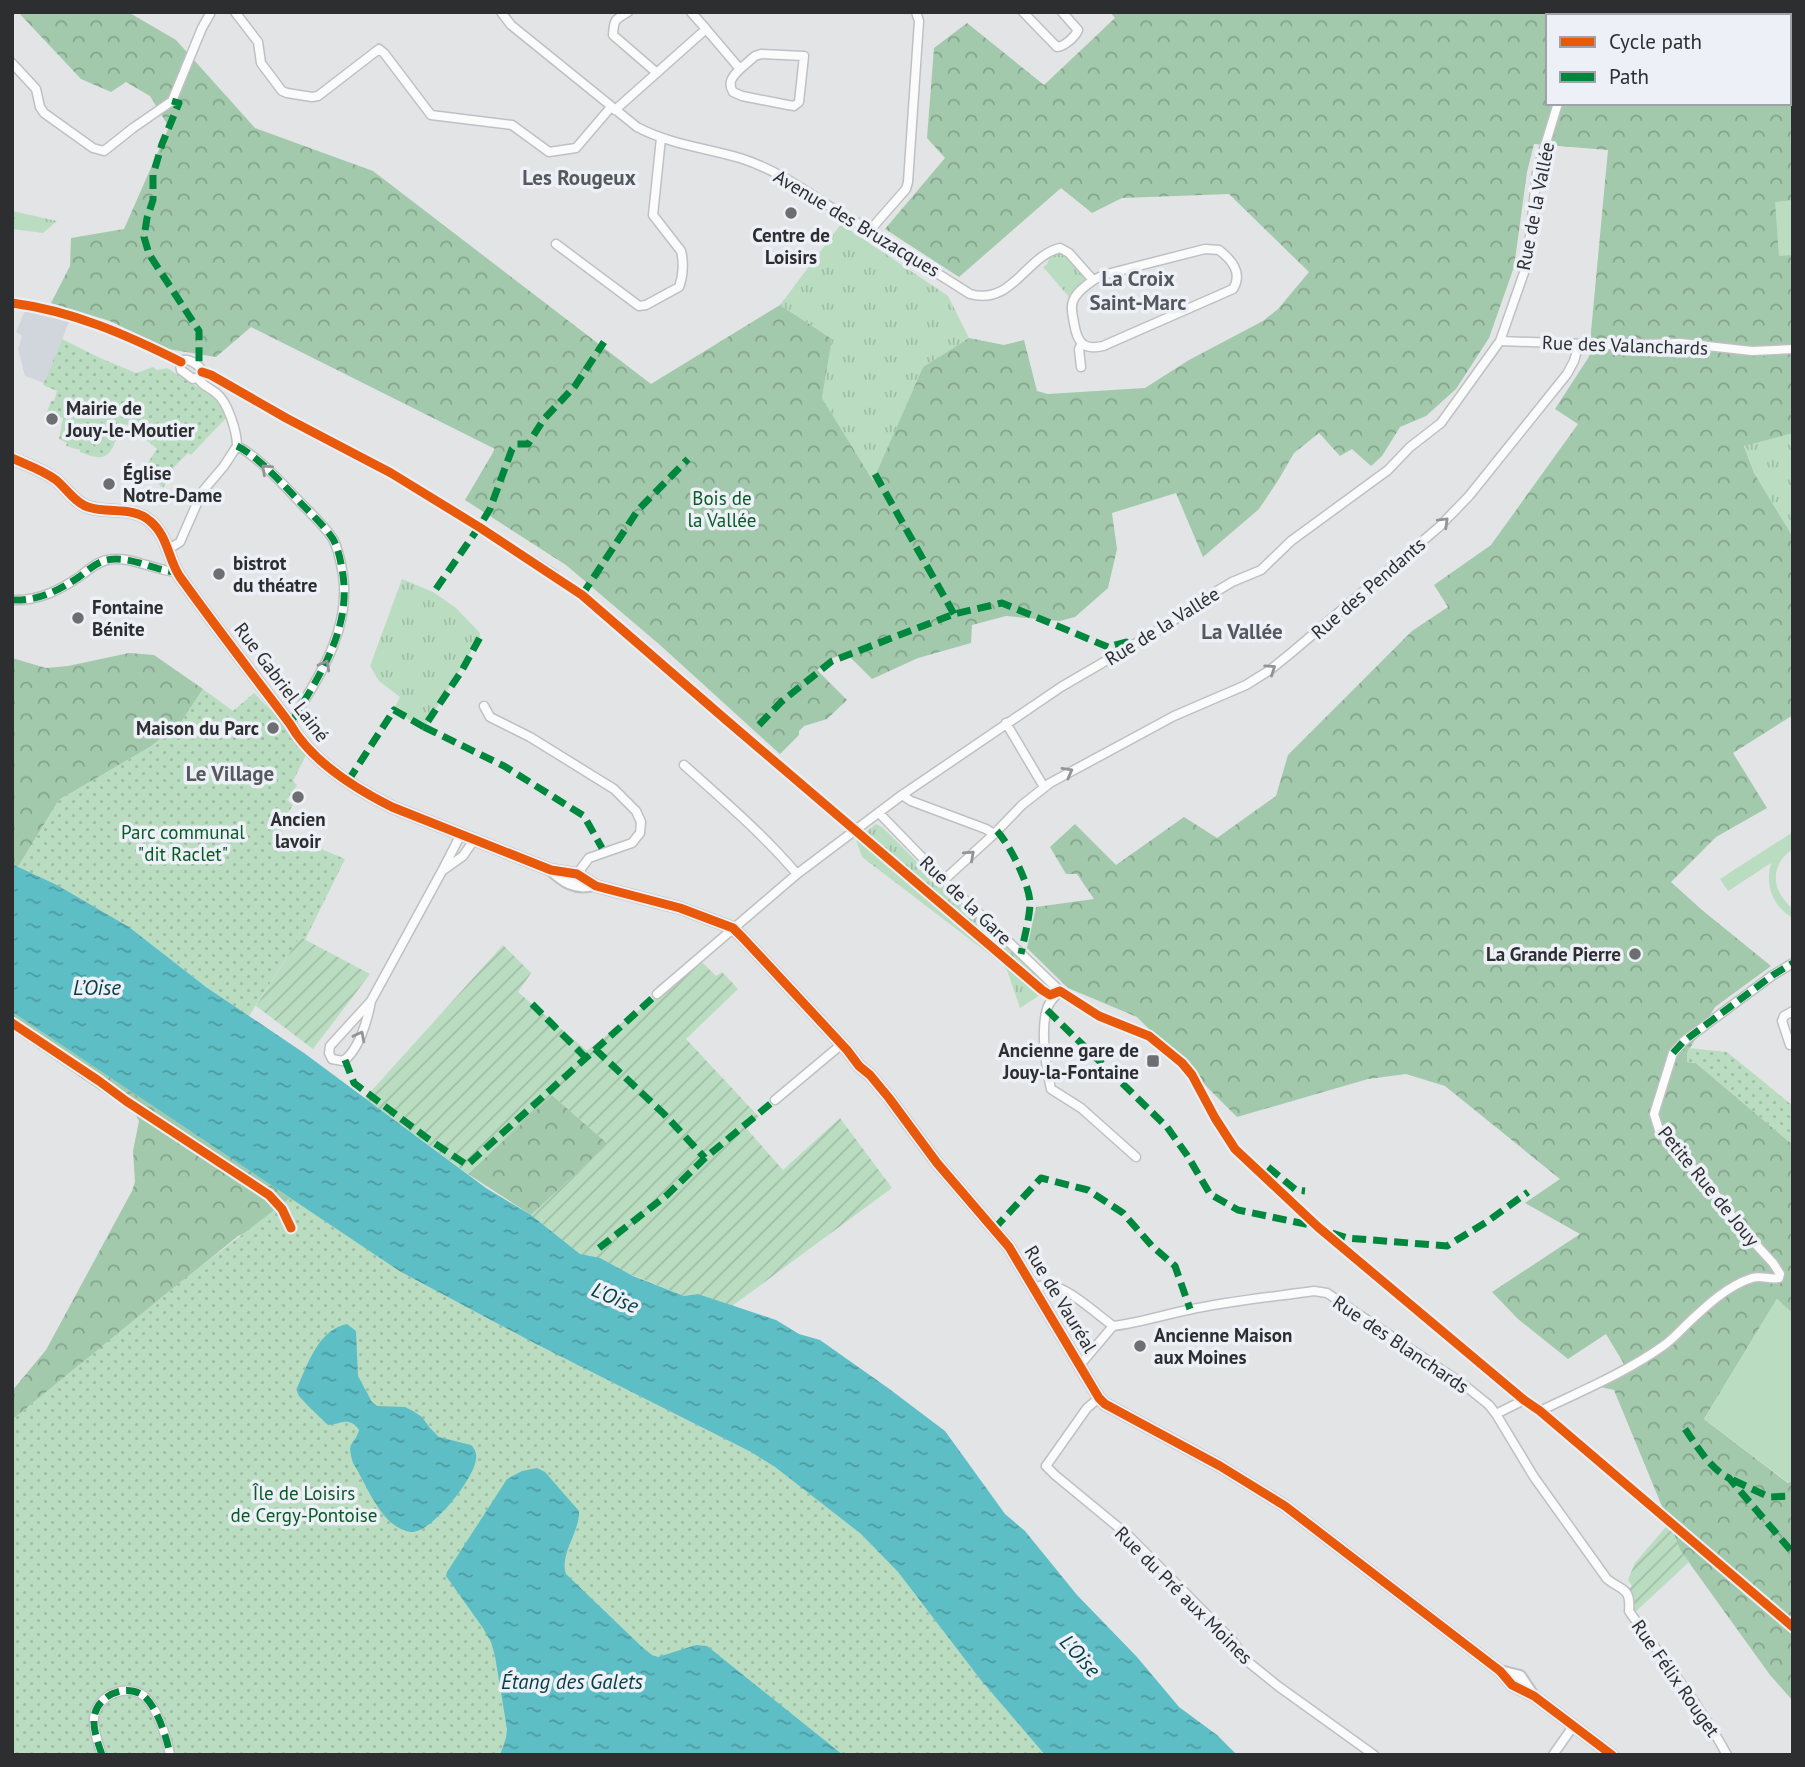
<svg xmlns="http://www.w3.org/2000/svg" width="1805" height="1767" viewBox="0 0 1805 1767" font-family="'PT Sans',sans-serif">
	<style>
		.built { fill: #d1d6dd }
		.grass { fill: url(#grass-tufts) }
		.forest { fill: url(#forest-crowns); fill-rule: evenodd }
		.park { fill: url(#park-dots) }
		.garden { fill: url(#garden-furrows) }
		.pitch { fill: #baddc1 }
		.water { fill: url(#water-ripples) }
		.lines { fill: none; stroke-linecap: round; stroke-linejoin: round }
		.street-casing { stroke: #bfc0c2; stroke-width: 11 }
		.secondary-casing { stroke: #bfc0c2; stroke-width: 14 }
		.street { stroke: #fbfbfb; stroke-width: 8 }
		.secondary { stroke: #fbfbfb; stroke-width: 10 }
		.quiet { stroke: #00873e; stroke-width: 7; stroke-dasharray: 14 7; stroke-linecap: butt }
		.cycleway-casing { stroke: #edf0f6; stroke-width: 13 }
		.cycleway { stroke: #e8590c; stroke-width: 9 }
		.oneway { stroke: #949496 }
		.poi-dot { fill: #6c6e70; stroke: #edf0f6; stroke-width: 2.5 }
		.labels { text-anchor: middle; stroke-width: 7; stroke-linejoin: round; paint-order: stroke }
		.street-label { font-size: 19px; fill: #2c2e30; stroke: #edf0f6 }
		.poi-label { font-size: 19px; font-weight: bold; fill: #2c2e30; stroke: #edf0f6; text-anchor: start }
		.park-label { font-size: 19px; fill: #075a25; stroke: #edf0f6 }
		.neighbourhood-label { font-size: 21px; font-weight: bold; fill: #55585c; stroke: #edf0f6 }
		.water-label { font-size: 21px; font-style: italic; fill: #023e43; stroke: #edf0f6 }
	</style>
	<defs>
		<pattern id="grass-tufts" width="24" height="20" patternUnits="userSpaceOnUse" patternTransform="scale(1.75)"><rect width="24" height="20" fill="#baddc1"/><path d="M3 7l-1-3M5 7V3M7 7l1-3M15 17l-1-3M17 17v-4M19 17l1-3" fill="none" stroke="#a0bea6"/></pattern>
		<pattern id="forest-crowns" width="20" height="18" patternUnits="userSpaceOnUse" patternTransform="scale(1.75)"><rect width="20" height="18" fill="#a2c9ab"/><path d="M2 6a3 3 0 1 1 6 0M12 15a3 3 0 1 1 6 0" fill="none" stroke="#84a48c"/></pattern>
		<pattern id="park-dots" width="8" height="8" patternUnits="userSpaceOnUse" patternTransform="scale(1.75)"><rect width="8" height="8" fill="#baddc1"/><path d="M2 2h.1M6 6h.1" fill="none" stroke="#a0bea6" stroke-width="1.8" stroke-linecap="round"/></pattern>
		<pattern id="garden-furrows" width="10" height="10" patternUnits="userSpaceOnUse" patternTransform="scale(1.75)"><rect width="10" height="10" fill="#baddc1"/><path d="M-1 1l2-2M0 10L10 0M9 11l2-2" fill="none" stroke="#a0bea6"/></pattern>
		<pattern id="water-ripples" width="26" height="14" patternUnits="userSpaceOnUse" patternTransform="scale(1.75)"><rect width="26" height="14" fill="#5dbec5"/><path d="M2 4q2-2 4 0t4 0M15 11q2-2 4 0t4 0" fill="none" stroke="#4d9ba0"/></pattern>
	</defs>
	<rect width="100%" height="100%" fill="#e2e4e6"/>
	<!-- built -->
	<path class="built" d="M25,311l44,11 -25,61 -19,-7 -7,-27 4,-13 -6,-4z"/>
	<!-- grass -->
	<path class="grass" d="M12,211l45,10 -14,12 -31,-4z
		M841,224l107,72 21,42 -46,29 -50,115 -51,-84 10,-59 -52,-34z
		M1059,252l5,1 20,22c3,10 -7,18 -14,23l-27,-31 4,-3 3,-7z
		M1793,432v105l-39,-64 -10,-28z
		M402,579l31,13 23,16 24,25v4l-57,93 -29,-21 6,-12 -21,-16 -9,-15z
		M876,824l6,3 46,46 120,112 -8,10 -20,13 -13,-38 -6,-7 -139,-106 -6,-17z"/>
	<!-- forest -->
	<path class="forest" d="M18,12h110l48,28 79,88 118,43 278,213 129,-79 52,34 -10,59 51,83 50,-114 46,-29 35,7 20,-5 13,51 11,3 97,-6 44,-28 74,-39 15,-12 31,-37 -80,-78 -107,4 -30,15 -31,-25 -102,89 -74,-48 60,-71 -18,-20 7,-90 33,-25 77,62 71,-67 -5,-6h683v421l-49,13 10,27 39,64v178l-60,38 34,55 -51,29 -45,45 31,28 69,56 -56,41 -28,46v9l9,1 97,82v169l-16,-15 -73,120 84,64 5,-3v50l-2,2 2,3v166l-23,-26 -90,-125 -66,-160 -28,-6 38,-20 -18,-30 -38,25 -50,-40 -26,-27 88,-58 -55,-31 35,-24 -115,-93 -39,-12 -38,5 -131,38 -100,-100 -69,-29 -41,-40 9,-41 58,-8 -17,-25h-11l-16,-27 25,-23 41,41 68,-48 33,21 59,-42 12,-41 124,-124 36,-24 -14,-22 57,-40 87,-121 -23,-15 37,-57 -1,-20 17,-182 -74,-6 -7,28 -13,95 -25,71 -33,51 -30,27 -26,11 -18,29 -11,10 -19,-17 -12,7 -21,-23 -25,20 -15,26 -20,30 -56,48 -27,-64 -64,20 5,36 -9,39 -33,29 -15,4 -54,-5 -34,9 -1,18 -53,15 -46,21 -26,-26 -16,6 -13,11 30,30 -20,19 -23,7 -5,5v4l-19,19 -120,-109 -94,-80 -101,-65 30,-51 -244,-122 -35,30 -48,-8 -58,-28 -59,-18 19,-37 1,-28 53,-9 45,-102 -19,-31 -24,-14 -15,10 -30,-13zM1548,16h241v87h-241z
		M129,653l25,2 49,34 -23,35 -30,23 -91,53 -41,67 -6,-3v-206l34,10 22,-2z
		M12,1012l389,260 644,483 -768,-535 -39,16 -226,184v-29l34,-41 86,-159 3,-9 -2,-31 6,-30 -4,-7 -123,-83z
		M552,1095l56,49 -77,71 -63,-41z"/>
	<!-- park -->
	<path class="park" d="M62,339l38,19 36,15 17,-6 4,3 10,-2 50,31 6,9 3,10 -35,37 -3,-2 -15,15 1,2 -11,18 -20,-18 14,-21 -25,-22 -7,-3c-16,23 -10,43 -45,28v-2l-14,-4 1,-3 -8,-4 4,-21 -16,-6 4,-11h3l3,-10 -14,-6z
		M203,689l30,22 21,-18 36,37 16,25 -13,26 4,4 -10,15 6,5c-5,9 -13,18 -11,28l6,5 19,5 38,16 -40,81 -5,-3 -51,79 -43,-29 -77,-60 -72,-42 -39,-18 41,-67 91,-53 30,-23z
		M1689,1048l38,4 66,54v39l-97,-82 -9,-1v-9z
		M290,1198l111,74 135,72 215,108 24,15 86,67 37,38 82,107 65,76h-1033v-335l167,-137z"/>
	<!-- garden -->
	<path class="garden" d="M300,937l70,37 -57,75 -57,-43z
		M503,945l28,28 -13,19 69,59 114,-90 15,15 6,-4 16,17 -52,50 73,78 -13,11 37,42 57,-52 52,70 -160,118 -34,-12 -14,2 -104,-42 -49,-39 77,-71 -56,-49 -84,79 -103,-76z
		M1670,1522l10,28 9,12 -57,53 -6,-24 6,-5 -4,-6 7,-17z"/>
	<!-- pitch -->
	<path class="pitch" d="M1793,200v55l-14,1 -4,-54z
		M1793,832v17c-24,16 -22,42 0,60v9c-21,-12 -28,-33 -22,-55l-43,28 -8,-12z
		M1777,1299l16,15v166l-4,3 -85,-64z"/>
	<!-- water -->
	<path class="water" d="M12,864l45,21 72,42 77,60 98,66 182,135 45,27 49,39 20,4 33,18 51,20 14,-2 78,26 23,14 21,6 68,48 57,43 60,83 20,17 52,64 60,62 42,50 38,28 20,20h-192l-65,-76 -82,-107 -37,-38 -86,-67 -24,-15 -215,-108 -135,-72 -389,-260z
		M347,1324l9,7 2,45 14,26 5,4 28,1 8,4 9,6 8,11 9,9 32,8c4,4 6,8 5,14 -1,19 -46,76 -66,73 -29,-5 -43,-47 -57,-69 -7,-23 1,-16 6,-33 -10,-14 -17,-6 -31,-5 -5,-5 -29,-27 -30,-31 -1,-2 -1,-4 -1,-6 11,-24 21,-58 50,-64z
		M537,1468l8,4 34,39c1,21 -20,43 -13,63l76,73 10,8 6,2 38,-12 11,1 136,109h-343l6,-17 1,-9 -12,-73 -4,-14 -8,-14 -37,-52 1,-4 60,-93 15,-8z"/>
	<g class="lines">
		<defs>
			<path id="street" d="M235,12l23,30 3,21 21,28 5,2 25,4 6,-1 61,-47 5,4 47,62 81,10 37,27 27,-4 35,-41
				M501,12l10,13 126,102c32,17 68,21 103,31 38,12 70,36 103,57 13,8 26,12 37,22l90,57c42,12 56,-38 90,-46l9,5 24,27
				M628,12c-14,8 -14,8 -15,23l44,38
				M1023,12l34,35c8,-1 18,-10 21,-17l-16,-18
				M1605,16l1,-4
				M706,29l34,40c-7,7 -13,13 -7,23l9,4 46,9 6,1 5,-4 5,-46 -43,-2 -6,2 -15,13
				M12,63l24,26 4,18 4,6 49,35 11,3 29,-23 39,-27 30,-73 9,-16
				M615,110l91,-81 -15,-17
				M871,229l35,-40 2,-7 11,-161 -3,-9
				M556,244l83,62 7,-1 33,-18c4,-10 5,-25 2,-36l-28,-36 8,-77
				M1205,249l14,1c13,10 24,23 14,39l-130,57c-21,5 -26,-5 -29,-23 -1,-7 -4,-15 -1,-22 4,-11 23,-24 34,-27z
				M12,303c61,8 115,32 169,59
				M1500,341l112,4 68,-2 72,8 41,-2
				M183,360c7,-1 17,5 19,12l-3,5 -6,2 -12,-9 -1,-6z
				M1081,367l-2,-18 3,-6
				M202,372l9,3 75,43 105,55 164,102
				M198,378c4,8 11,9 18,15 12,9 21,39 21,53
				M237,446c19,9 45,37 60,53 12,13 27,26 36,40 6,11 8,24 10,36 8,56 -25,103 -53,149
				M169,549l11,-7 22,-50 22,-26 13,-20
				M12,600c26,1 46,-9 67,-23 9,-7 18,-15 28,-17 24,-5 47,11 70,12
				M484,706l6,11 40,20 84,52 22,22 5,11 -1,11 -8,10 -43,15 -12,16
				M1006,723l38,64
				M684,765c39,35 79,69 113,109
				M902,795l9,6 75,28 8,5
				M879,813l65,67 116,111 39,25 50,20 33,27 10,12 23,43 20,31 83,78 206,173 16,11c41,-20 85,-38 123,-65 9,-6 16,-14 24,-22 19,-18 40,-38 65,-46 10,-3 17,2 27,0l1,-4 -7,-11 -33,-36 -31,-41 -49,-53 -6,-19 19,-61 11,-12 89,-66 20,-12
				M461,834l-19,37 21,-15 11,-16
				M944,880l50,-46 28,-29 28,-22 124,-67 72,-31 24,-15 21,-17 148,-126 30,-31 98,-122 7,-13 5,-17
				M1060,991c-4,4 -8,8 -11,13 -10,20 -3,63 2,85l30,19 55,49
				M657,994l140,-120 105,-79 159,-108 103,-60 53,-36 15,-9 29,-12 30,-29 97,-71 22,-23 31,-24 59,-82 27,-77 10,-92 21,-69
				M371,1001c-3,17 -12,50 -28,60l-11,-2 -3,-6 1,-7 41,-45 71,-130
				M1790,1045l-8,-24 2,-5 9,-5
				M775,1100l67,-56
				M1034,1288c6,-3 15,-4 22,-1 17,5 42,28 57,39
				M1080,1365l33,-39c26,-3 50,-11 75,-16 41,-9 84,-13 126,-19l13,2 136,91 26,21 7,9 38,63 73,102c15,12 24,8 22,32 34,49 69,91 98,144
				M1099,1398l-12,10 -41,58 9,9 74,61 103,104 15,21 31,25 96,69
				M1496,1414l28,-14
				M102,1755c-4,-12 -9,-25 -8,-37 2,-22 32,-36 50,-22 13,11 23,42 26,59
				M1553,1755l21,-30"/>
			<path id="secondary" d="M12,458c15,7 31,12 44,22 10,8 19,23 32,27 21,7 45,-1 62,14 18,15 18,38 30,56 36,50 73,98 110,147 21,37 64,64 102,83l159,63 26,4 19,12 84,22 53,20 10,10 104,112 12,16 11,9 19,23 48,65 72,84 90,151 6,6 115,62 65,40 215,165 12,14 22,11 78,59
				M551,870c12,11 24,20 42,15
				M1500,1671l20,5 12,18"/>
		</defs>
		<!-- street casing -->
		<use href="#street" class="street-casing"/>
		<!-- secondary casing -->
		<use href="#secondary" class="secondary-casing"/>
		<!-- street -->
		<use href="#street" class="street"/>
		<!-- secondary -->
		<use href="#secondary" class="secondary"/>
		<!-- quiet -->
		<path class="quiet" d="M172,101l7,2 -17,41 -9,31v25l-6,18 -3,19 5,17 50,77v36
			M237,446c19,9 45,37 60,53 12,13 27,26 36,40 6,11 8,24 10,36 8,56 -25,103 -53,149
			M875,474l79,140
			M436,589l43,-62 11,-18 22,-60 5,-5h11l16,-25 31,-33 29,-44
			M582,595l56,-85 50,-51
			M12,600c26,1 46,-9 67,-23 9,-7 18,-15 28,-17 24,-5 47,11 70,12
			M759,725l22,-23 51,-41 122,-47 48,-11 106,44 18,-5 5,6
			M424,727l80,39 80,50 18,32
			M348,781l46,-71 30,17 37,-55 22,-40
			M997,831c13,14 34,56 33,74 -1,16 -6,33 -9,49
			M532,1004l54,54
			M1047,1010l120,117 20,28 23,39 28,16 77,16
			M595,1049l69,65 41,44
			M1673,1053l11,-12 89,-66 20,-12
			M345,1060l9,23 73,55 40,27 190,-171
			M1268,1167l28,23 9,1
			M994,1229l47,-51 47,12 35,23 29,33 23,20 15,43
			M1332,1233l15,5 100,8 41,-25 40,-29
			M599,1248l68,-53 38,-37 70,-58
			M1685,1429c12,17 25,40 44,49l64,75
			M1733,1480l36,17 24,-1
			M102,1755c-4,-12 -9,-25 -8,-37 2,-22 32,-36 50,-22 13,11 23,42 26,59"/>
		<defs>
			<path id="cycleway" d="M12,303c61,8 115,32 169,59
				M202,372l9,3 75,43 105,55 88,54 103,68 143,124 317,271 8,5 10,-4 39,25 50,20 33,27 10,12 23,43 20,31 83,78 206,173 16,11 253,216
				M12,458c15,7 31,12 44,22 10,8 19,23 32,27 21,7 45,-1 62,14 18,15 18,38 30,56 36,50 73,98 110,147 21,37 64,64 102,83l159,63 26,4 19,12 84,22 53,20 10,10 104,112 12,16 11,9 19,23 48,65 72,84 90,151 6,6 115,62 65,40 215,165 12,14 22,11 78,59
				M12,1023l87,58 27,20 143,94 13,14 9,19"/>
		</defs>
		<!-- cycleway casing -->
		<use href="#cycleway" class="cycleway-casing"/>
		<!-- cycleway -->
		<use href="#cycleway" class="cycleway"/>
	</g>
	<!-- one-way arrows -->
	<defs><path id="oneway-chevron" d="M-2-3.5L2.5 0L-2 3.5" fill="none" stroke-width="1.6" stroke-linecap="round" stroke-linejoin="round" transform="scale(1.75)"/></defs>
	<g class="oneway">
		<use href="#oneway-chevron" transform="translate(266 469) rotate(-137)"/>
		<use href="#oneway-chevron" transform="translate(1444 522) rotate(-44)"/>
		<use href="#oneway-chevron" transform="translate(325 665) rotate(-62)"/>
		<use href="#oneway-chevron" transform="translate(1271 669) rotate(-34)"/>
		<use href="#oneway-chevron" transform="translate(1068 772) rotate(-29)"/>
		<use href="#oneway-chevron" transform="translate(970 855) rotate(-42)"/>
		<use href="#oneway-chevron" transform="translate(360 1036) rotate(-63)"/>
	</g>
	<!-- markers -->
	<g class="poi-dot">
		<circle cx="791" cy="213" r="7"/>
		<circle cx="52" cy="419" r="7"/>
		<circle cx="109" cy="484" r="7"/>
		<circle cx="219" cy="574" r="7"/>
		<circle cx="78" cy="618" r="7"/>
		<circle cx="273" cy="728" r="7"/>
		<circle cx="298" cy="797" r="7"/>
		<circle cx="1635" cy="954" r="7"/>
		<rect x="1146" y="1054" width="14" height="14" rx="3.5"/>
		<circle cx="1140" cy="1346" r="7"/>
	</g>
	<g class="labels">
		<!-- street labels -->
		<g class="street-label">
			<text transform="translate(1535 206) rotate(-79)" y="7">Rue de la Vallée</text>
			<text transform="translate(857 223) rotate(31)" y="7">Avenue des Bruzacques</text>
			<text transform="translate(1625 345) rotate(2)" y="7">Rue des Valanchards</text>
			<text transform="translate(1368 588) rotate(-41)" y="7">Rue des Pendants</text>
			<text transform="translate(1162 626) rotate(-32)" y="7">Rue de la Vallée</text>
			<text transform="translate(282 682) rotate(53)" y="7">Rue Gabriel Lainé</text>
			<text transform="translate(966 900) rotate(44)" y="7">Rue de la Gare</text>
			<text transform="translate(1709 1186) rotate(51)" y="7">Petite Rue de Jouy</text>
			<text transform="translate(1061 1299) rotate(59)" y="7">Rue de Vauréal</text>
			<text transform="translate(1401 1344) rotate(34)" y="7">Rue des Blanchards</text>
			<text transform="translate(1184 1595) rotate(45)" y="7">Rue du Pré aux Moines</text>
			<text transform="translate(1676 1678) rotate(55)" y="7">Rue Félix Rouget</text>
		</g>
		<!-- poi labels -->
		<g class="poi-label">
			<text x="791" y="242" text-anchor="middle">Centre de<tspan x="791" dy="22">Loisirs</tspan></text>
			<text x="66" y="415">Mairie de<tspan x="66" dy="22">Jouy-le-Moutier</tspan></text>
			<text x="123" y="480">Église<tspan x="123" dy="22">Notre-Dame</tspan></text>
			<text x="233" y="570">bistrot<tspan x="233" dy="22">du théatre</tspan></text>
			<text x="92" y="614">Fontaine<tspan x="92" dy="22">Bénite</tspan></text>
			<text x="259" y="735" text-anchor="end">Maison du Parc</text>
			<text x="298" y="826" text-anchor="middle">Ancien<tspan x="298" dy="22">lavoir</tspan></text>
			<text x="1621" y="961" text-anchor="end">La Grande Pierre</text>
			<text x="1139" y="1057" text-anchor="end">Ancienne gare de<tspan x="1139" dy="22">Jouy-la-Fontaine</tspan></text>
			<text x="1154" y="1342">Ancienne Maison<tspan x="1154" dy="22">aux Moines</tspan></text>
		</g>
		<!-- park labels -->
		<g class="park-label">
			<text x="722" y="505">Bois de<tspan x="722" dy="22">la Vallée</tspan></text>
			<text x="183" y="839">Parc communal<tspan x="183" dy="22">"dit Raclet"</tspan></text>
			<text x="304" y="1500">Île de Loisirs<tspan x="304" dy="22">de Cergy-Pontoise</tspan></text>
		</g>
		<!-- neighbourhood labels -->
		<g class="neighbourhood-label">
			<text x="579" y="185">Les Rougeux</text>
			<text x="1138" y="286">La Croix<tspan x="1138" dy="24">Saint-Marc</tspan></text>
			<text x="1242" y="639">La Vallée</text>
			<text x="230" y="781">Le Village</text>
		</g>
		<!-- water labels -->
		<g class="water-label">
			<text x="97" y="995">L’Oise</text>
			<text transform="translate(615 1298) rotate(23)" y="7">L'Oise</text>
			<text transform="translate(1080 1656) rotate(48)" y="7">L'Oise</text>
			<text x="572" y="1689">Étang des Galets</text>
		</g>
	</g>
	<!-- border -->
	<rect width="1805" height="1767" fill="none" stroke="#2c2e30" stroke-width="28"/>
	<!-- legend -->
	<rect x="1546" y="14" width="245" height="91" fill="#edf0f6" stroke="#a0a2a7" stroke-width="2"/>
	<rect x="1560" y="37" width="35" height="10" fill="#e8590c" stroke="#a0a2a7" stroke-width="2"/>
	<text x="1609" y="49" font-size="21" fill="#2c2e30">Cycle path</text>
	<rect x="1560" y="72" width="35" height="10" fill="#00873e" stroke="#a0a2a7" stroke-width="2"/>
	<text x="1609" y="84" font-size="21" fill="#2c2e30">Path</text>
</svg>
